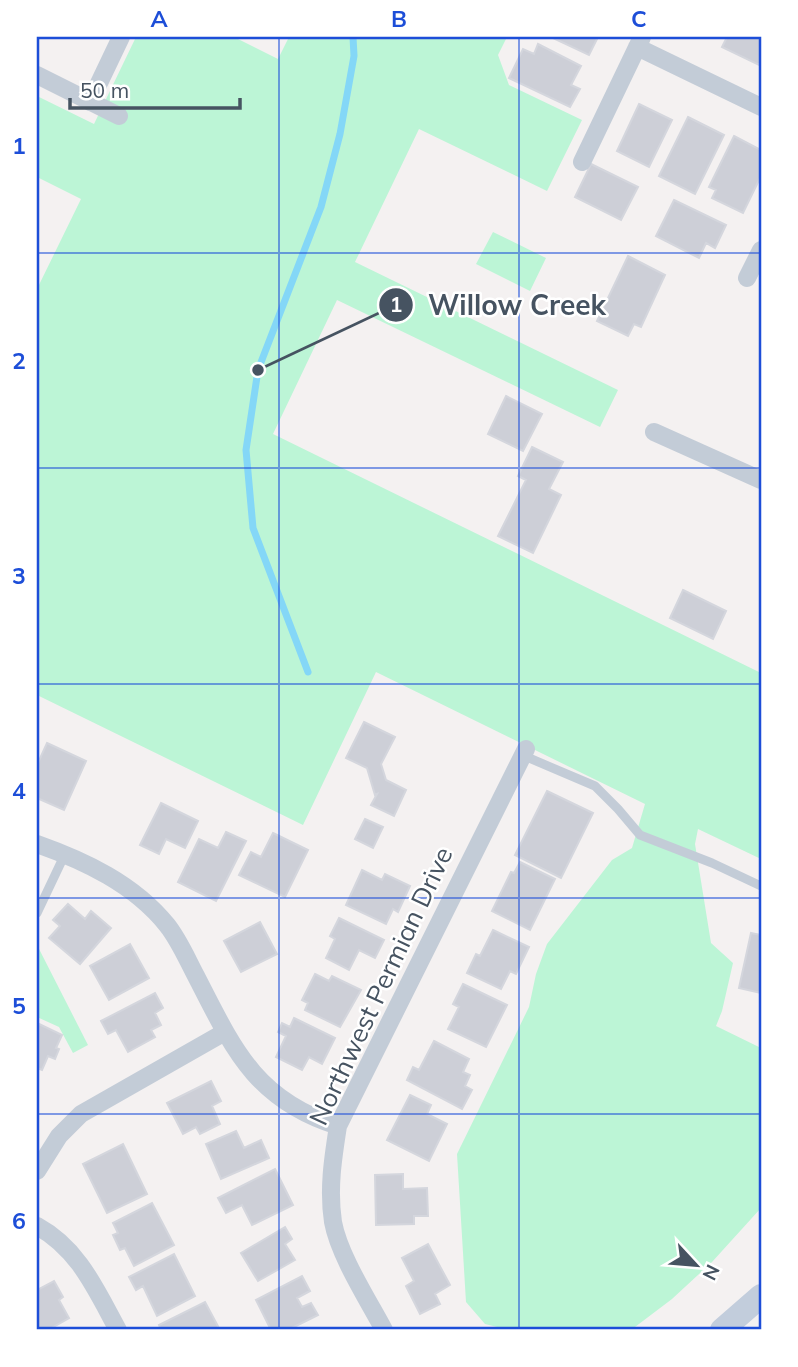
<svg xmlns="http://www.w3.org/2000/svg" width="798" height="1367" viewBox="0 0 798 1367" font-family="Mulish,sans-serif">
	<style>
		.green { fill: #bcf5d6 }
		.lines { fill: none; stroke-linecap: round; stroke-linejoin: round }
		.stream { stroke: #84d7f7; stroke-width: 7 }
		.building { fill: #cdcfd7; stroke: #d4d6dd; stroke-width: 2 }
		.lane { stroke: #c3ccd7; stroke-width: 9 }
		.street { stroke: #c3ccd7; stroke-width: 18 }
		.secondary { stroke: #c2cddc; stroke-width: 24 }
		.grid { fill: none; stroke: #1d4ed8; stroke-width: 2; stroke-opacity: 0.55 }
		.labels { text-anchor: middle; stroke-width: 5; stroke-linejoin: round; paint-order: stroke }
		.street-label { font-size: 26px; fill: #465361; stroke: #fff }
		.leader { fill: none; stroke: #465361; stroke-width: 2.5 }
		.callout-dot { fill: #465361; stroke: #fff; stroke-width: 2.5 }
		.mark-label { font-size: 21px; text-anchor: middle; font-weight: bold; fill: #fff }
		.callout-label { font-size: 28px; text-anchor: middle; font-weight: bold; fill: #465361; stroke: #fff; stroke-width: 5; stroke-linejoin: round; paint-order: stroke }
		.neatline { fill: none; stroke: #1d4ed8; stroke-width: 2.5 }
		.grid-label { font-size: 23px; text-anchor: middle; font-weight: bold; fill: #1d4ed8 }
	</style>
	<rect width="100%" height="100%" fill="#f4f1f1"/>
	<!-- green -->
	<path class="green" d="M136,37h98l44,22 11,-22h218l-9,18 11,30 73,35 -35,71 -128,-62 -64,133 263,128 -18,37 -263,-127 -64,134 488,239v186l-63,-30 -3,15 16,99 22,20 -11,48 -6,15 45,22v160l-49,54 -40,37 -41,31h-122l-24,-6 -19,-22 -9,-148 72,-147 7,-33 11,-30 65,-84 20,-12 13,-44 -269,-132 -73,153 -266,-130v-406l44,-90 -44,-22v-81l57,28z
		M493,232l53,26 -16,33 -54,-27z
		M37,945l51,100 -15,8 -14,-26 -22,-10z"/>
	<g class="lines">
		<!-- stream -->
		<path class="stream" d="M308,672l-55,-144 -7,-78 12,-80 63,-163 19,-73 14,-78 -1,-19"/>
	</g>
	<!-- building -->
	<path class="building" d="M551,37h47l-9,18z
		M727,37h34v23l-2,5 -37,-18z
		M538,44l43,22 -10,19 9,4 -10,18 -61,-29 14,-29 11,5z
		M639,104l33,16 -23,47 -32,-16z
		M688,117l36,18 -29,59 -36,-18z
		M734,136l27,14v26l-18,37 -31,-15 4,-8 -7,-3z
		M591,164l47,23 -17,33 -46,-23z
		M674,200l52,25 -11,23 -9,-5 -7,15 -43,-22z
		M628,256l37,19 -24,52 -7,-3 -6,12 -31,-15z
		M506,396l36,18 -19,37 -35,-17z
		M532,447l31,15 -14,27 12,6 -28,58 -35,-17 28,-56 -8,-4z
		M683,590l43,21 -13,28 -43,-21z
		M364,722l31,15 -14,27 5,16 20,10 -12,26 -23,-11 6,-11 -2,1 -8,-27 -21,-10z
		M47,743l39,18 -22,49 -27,-12v-33z
		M547,791l46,22 -32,65 -46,-23z
		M161,803l37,18 -13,27 -19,-9 -7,15 -19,-9z
		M365,819l18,8 -10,21 -18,-9z
		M226,832l20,9 -30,60 -38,-19 21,-43 19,9z
		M273,833l35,17 -23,47 -46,-22 12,-23 10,5z
		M520,862l35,17 -25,51 -38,-19 19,-39 3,1z
		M362,870l20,10 3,-6 25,12 -12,26 -5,-3 -7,15 -40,-19z
		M68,904l17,15 6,-8 20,17 -31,36 -31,-26 11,-12 -7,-6z
		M339,918l45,22 -9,18 -16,-8 -10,20 -23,-12 9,-19 -5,-3z
		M260,922l17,32 -36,18 -17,-31z
		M493,930l36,17 -13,27 -6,-3 -9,18 -34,-16 9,-19 4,2z
		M751,933l10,2v58l-22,-5z
		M130,944l19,34 -40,22 -19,-34z
		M315,974l14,7 3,-5 29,14 -21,37 -35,-17 3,-7 -6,-3z
		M463,984l44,21 -21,42 -38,-18 11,-22 -6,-3z
		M155,993l8,15 -8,5 6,12 -10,5 4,7 -27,15 -12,-22 -8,4 -7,-13z
		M294,1018l41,20 -13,26 -13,-7 -7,13 -26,-13 10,-21 -8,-4 4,-9 8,4z
		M37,1023l25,12 -6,13 3,1 -4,10 -7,-3 -6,14 -5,-2z
		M434,1041l35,18 -6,13 7,3 -5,11 7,4 -10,19 -55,-29 6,-13 6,3z
		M211,1081l10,20 -9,5 8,18 -20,10 -4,-7 -13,7 -16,-31z
		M410,1095l21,10 -4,9 20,10 -18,37 -42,-21z
		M236,1131l8,17 17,-8 8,18 -48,21 -15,-35z
		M123,1144l24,50 -40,19 -24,-49z
		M275,1169l18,36 -41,20 -10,-20 -16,8 -8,-15z
		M403,1174v15l24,-1 1,28h-14v8l-38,1 -1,-50z
		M152,1203l22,42 -40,21 -9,-18 -5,2 -7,-15 5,-2 -5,-10z
		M285,1227l7,12 -7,5 10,16 -37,21 -17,-28z
		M428,1244l22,41 -15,9 5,10 -20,10 -14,-28 8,-5 -12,-23z
		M174,1254l21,42 -38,20 -14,-30 -7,4 -7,-13z
		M302,1276l8,15 -13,7 5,9 9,-4 7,12 -30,15h-17l-15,-30z
		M54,1281l9,16 -4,3 10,18 -21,12h-11v-40z
		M205,1302l15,28h-59l-2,-5z"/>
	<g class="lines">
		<!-- lane -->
		<path class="lane" d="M522,755l73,31 23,23 22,26 72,28 49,23
			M37,913l28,-59"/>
		<!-- street -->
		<path class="street" d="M637,47l124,60
			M37,75l82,41
			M90,102l31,-65
			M582,162l60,-125
			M747,278l14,-28
			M654,432l107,48
			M37,844c48,17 97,40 130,81 12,15 20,34 29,51 37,72 59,124 142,150
			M37,1171l22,-35 22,-22 144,-82
			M37,1226c42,23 59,64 81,104
			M384,1330c-16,-30 -45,-75 -51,-108 -5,-33 0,-64 5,-96l188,-377"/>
		<!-- secondary -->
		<path class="secondary" d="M722,1330l39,-34"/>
	</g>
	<!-- grid -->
	<path class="grid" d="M279,37v1293M519,37v1293M37,253h724M37,468h724M37,684h724M37,898h724M37,1114h724"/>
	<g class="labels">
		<!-- street labels -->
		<g class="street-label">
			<text transform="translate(381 986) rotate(-65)" y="9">Northwest Permian Drive</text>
		</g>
	</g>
	<!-- callouts -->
	<path class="leader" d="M258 370L396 305"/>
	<g class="callout-dot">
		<circle cx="258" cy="370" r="7"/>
		<circle cx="396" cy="305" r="18"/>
	</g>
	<g class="mark-label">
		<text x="396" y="312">1</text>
	</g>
	<g class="callout-label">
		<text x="517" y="315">Willow Creek</text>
	</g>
	<!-- border -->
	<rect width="798" height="1367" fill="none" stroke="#ffffff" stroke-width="77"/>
	<!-- north arrow -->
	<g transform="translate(696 1265) rotate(116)" stroke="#ffffff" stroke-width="5" paint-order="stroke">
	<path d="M0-5L12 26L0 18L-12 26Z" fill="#465361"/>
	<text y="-10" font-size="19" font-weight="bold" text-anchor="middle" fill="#465361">N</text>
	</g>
	<!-- scale -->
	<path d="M70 98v10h170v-10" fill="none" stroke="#465361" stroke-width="3.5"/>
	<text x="80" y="98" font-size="21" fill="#465361" stroke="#ffffff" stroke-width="5" paint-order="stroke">50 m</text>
	<rect x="38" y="38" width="722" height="1290" class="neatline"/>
	<g class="grid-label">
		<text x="159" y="27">A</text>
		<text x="399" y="27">B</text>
		<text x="639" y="27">C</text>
		<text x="19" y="154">1</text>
		<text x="19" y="369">2</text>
		<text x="19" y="584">3</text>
		<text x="19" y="799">4</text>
		<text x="19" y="1014">5</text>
		<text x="19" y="1229">6</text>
	</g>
</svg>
